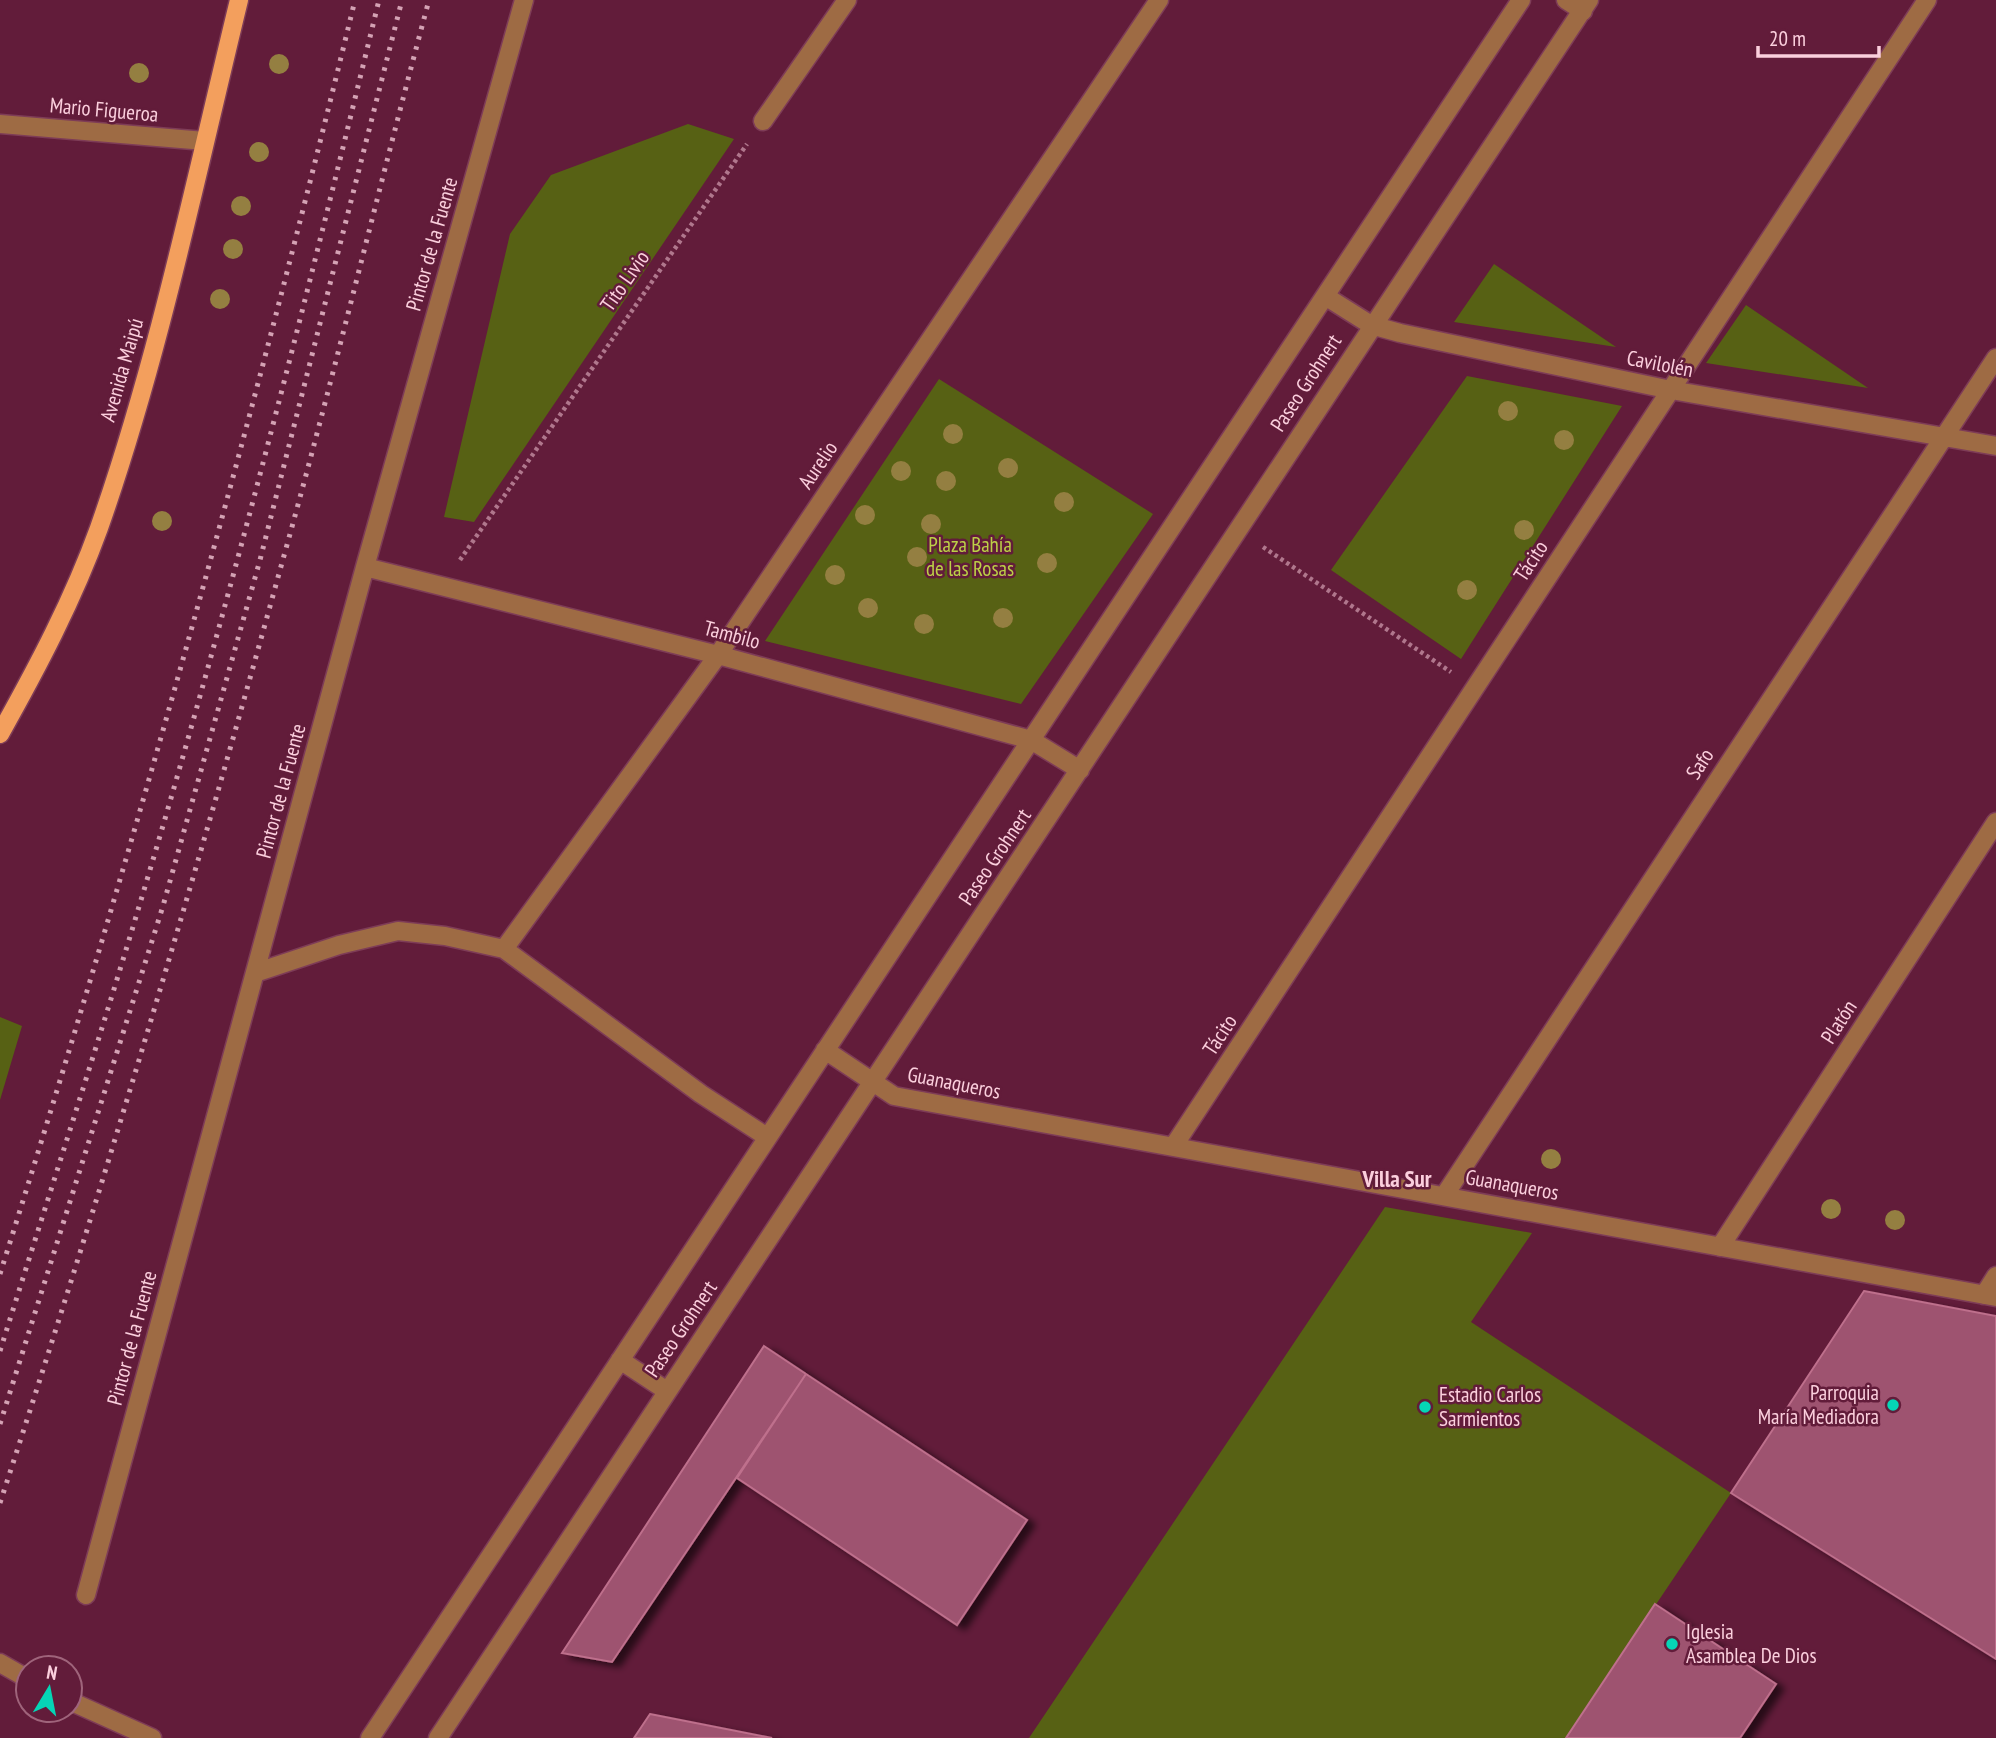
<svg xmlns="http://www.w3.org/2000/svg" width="1996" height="1738" viewBox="0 0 1996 1738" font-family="'PT Sans Narrow',sans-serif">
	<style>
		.green { fill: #576114 }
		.building { fill: #9e526f; stroke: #be6f8c; stroke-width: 2; filter: url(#shadow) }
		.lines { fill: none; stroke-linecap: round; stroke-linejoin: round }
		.minor-casing { stroke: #7e3c57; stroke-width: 21 }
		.major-casing { stroke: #7e3c57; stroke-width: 21 }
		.path { stroke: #b0778d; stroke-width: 4.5; stroke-dasharray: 3.5 3.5; stroke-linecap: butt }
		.minor { stroke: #9e6b44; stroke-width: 18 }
		.major { stroke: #f39f5d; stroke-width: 18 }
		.rail { stroke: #d4a2b4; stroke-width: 5; stroke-dasharray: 3.5 7; stroke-linecap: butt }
		.tree { fill: #947f41 }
		.poi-dot { fill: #05d5b6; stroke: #621c3a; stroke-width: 2.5 }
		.labels { text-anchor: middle; stroke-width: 5; stroke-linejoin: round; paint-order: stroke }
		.street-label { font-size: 21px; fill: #fbcfdd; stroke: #621c3a }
		.park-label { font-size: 21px; fill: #bcd047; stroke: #621c3a }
		.poi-label { font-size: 21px; fill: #fbcfdd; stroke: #621c3a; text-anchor: start }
		.neighbourhood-label { font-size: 23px; font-weight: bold; fill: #fbcfdd; stroke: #621c3a }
	</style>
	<defs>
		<filter id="shadow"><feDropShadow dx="8" dy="4.5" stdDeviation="3.5" flood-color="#0009"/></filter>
	</defs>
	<rect width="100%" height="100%" fill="#621c3a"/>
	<!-- green -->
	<path class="green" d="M688,124l46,15 -260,383 -30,-5 66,-283 41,-59z
		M1494,264l122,83 -162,-25z
		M1746,305l122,83 -162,-25z
		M1467,376l155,30 -161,253 -130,-89z
		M939,379l214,135 -132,190 -256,-63z
		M0,1017l22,9 -22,74z
		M1385,1207l147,26 -61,89 260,171 -165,245h-537z"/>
	<!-- building -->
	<path class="building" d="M1864,1291l132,25v343l-265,-166z
		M764,1346l42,28 -194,288 -50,-9z
		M806,1374l221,146 -70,105 -220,-147z
		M1655,1604l121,80 -36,54h-174z
		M650,1714l122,24h-138z"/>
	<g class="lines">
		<defs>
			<path id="minor" d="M1566,0l17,11
				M763,121l84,-121
				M0,124l205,17
				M1325,296l46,29 29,8 271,57 325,56
				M365,567l353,88 313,85 49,30
				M504,949l214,-294 441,-655
				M255,973l84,-28 59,-14 47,5 59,13 197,145 66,43
				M825,1050l69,46 1102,201
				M1173,1147l754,-1147
				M1444,1196l552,-838
				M1720,1247l276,-425
				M1984,1295l12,-19
				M620,1360l47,31
				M86,1595l279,-1028 159,-567
				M0,1663l28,16
				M70,1701l82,37
				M370,1738l1151,-1738
				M438,1738l1151,-1738"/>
			<path id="major" d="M0,734c37,-66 73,-134 99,-206 60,-171 97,-352 140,-528"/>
		</defs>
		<!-- minor casing -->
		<use href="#minor" class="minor-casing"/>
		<!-- major casing -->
		<use href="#major" class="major-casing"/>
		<!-- path -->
		<path class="path" d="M1263,547l188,125
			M460,560l287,-416"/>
		<!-- minor -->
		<use href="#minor" class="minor"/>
		<!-- major -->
		<use href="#major" class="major"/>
		<!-- rail -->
		<path class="rail" d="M0,1274c133,-421 251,-845 355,-1274
			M0,1351c47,-150 96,-300 141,-451 89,-297 165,-599 238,-900
			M0,1424l163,-518 97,-346 142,-560
			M0,1503c101,-309 194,-620 280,-933 53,-189 98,-380 149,-570"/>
	</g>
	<!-- trees -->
	<g class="tree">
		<circle cx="279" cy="64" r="10"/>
		<circle cx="139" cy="73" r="10"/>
		<circle cx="259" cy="152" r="10"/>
		<circle cx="241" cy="206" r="10"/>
		<circle cx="233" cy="249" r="10"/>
		<circle cx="220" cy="299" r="10"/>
		<circle cx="1508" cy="411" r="10"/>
		<circle cx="953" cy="434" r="10"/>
		<circle cx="1564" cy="440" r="10"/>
		<circle cx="1008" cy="468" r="10"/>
		<circle cx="901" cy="471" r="10"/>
		<circle cx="946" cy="481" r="10"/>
		<circle cx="1064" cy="502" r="10"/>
		<circle cx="865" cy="515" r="10"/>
		<circle cx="162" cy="521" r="10"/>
		<circle cx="931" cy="524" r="10"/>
		<circle cx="1524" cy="530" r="10"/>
		<circle cx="917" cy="557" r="10"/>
		<circle cx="1047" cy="563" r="10"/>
		<circle cx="835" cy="575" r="10"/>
		<circle cx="1467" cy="590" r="10"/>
		<circle cx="868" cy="608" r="10"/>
		<circle cx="1003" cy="618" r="10"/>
		<circle cx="924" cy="624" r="10"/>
		<circle cx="1551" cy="1159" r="10"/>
		<circle cx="1831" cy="1209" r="10"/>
		<circle cx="1895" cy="1220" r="10"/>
	</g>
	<!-- markers -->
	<g class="poi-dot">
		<circle cx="1893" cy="1405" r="7"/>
		<circle cx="1425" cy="1407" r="7"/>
		<circle cx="1672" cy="1644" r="7"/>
	</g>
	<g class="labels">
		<!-- street labels -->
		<g class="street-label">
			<text transform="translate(104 110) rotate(5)" y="7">Mario Figueroa</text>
			<text transform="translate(432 244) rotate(-74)" y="7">Pintor de la Fuente</text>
			<text transform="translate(625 281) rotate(-55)" y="7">Tito Livio</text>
			<text transform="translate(1660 364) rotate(11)" y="7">Cavilolén</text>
			<text transform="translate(122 370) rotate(-74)" y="7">Avenida Maipú</text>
			<text transform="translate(1306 383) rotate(-57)" y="7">Paseo Grohnert</text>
			<text transform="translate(818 465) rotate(-56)" y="7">Aurelio</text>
			<text transform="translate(1531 561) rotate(-57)" y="7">Tácito</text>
			<text transform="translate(732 635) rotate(15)" y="7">Tambilo</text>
			<text transform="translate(1700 764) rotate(-57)" y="7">Safo</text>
			<text transform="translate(281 791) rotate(-75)" y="7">Pintor de la Fuente</text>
			<text transform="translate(995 857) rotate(-56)" y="7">Paseo Grohnert</text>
			<text transform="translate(1839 1022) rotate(-57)" y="7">Platón</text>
			<text transform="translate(1220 1035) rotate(-57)" y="7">Tácito</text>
			<text transform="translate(954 1083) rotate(11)" y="7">Guanaqueros</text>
			<text transform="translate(1512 1185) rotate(10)" y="7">Guanaqueros</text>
			<text transform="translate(681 1329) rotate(-56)" y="7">Paseo Grohnert</text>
			<text transform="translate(132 1338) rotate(-75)" y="7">Pintor de la Fuente</text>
		</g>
		<!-- park labels -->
		<g class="park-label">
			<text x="970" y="552">Plaza Bahía<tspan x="970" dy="24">de las Rosas</tspan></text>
		</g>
		<!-- poi labels -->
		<g class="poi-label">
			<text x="1879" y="1400" text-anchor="end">Parroquia<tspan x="1879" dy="24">María Mediadora</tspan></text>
			<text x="1439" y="1402">Estadio Carlos<tspan x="1439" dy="24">Sarmientos</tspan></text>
			<text x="1686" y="1639">Iglesia<tspan x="1686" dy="24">Asamblea De Dios</tspan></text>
		</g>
		<!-- neighbourhood labels -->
		<g class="neighbourhood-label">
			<text x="1397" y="1187">Villa Sur</text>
		</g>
	</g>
	<!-- north arrow -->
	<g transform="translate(49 1689) rotate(10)"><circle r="33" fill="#621c3a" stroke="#9f647b" stroke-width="2"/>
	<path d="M0-5L12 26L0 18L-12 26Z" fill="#05d5b6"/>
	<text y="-10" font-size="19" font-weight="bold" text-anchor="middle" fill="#fbcfdd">N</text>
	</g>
	<!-- scale -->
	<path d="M1758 46v10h121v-10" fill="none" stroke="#fbcfdd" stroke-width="3.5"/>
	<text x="1769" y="46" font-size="21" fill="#fbcfdd" stroke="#621c3a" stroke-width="5" paint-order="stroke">20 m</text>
</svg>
